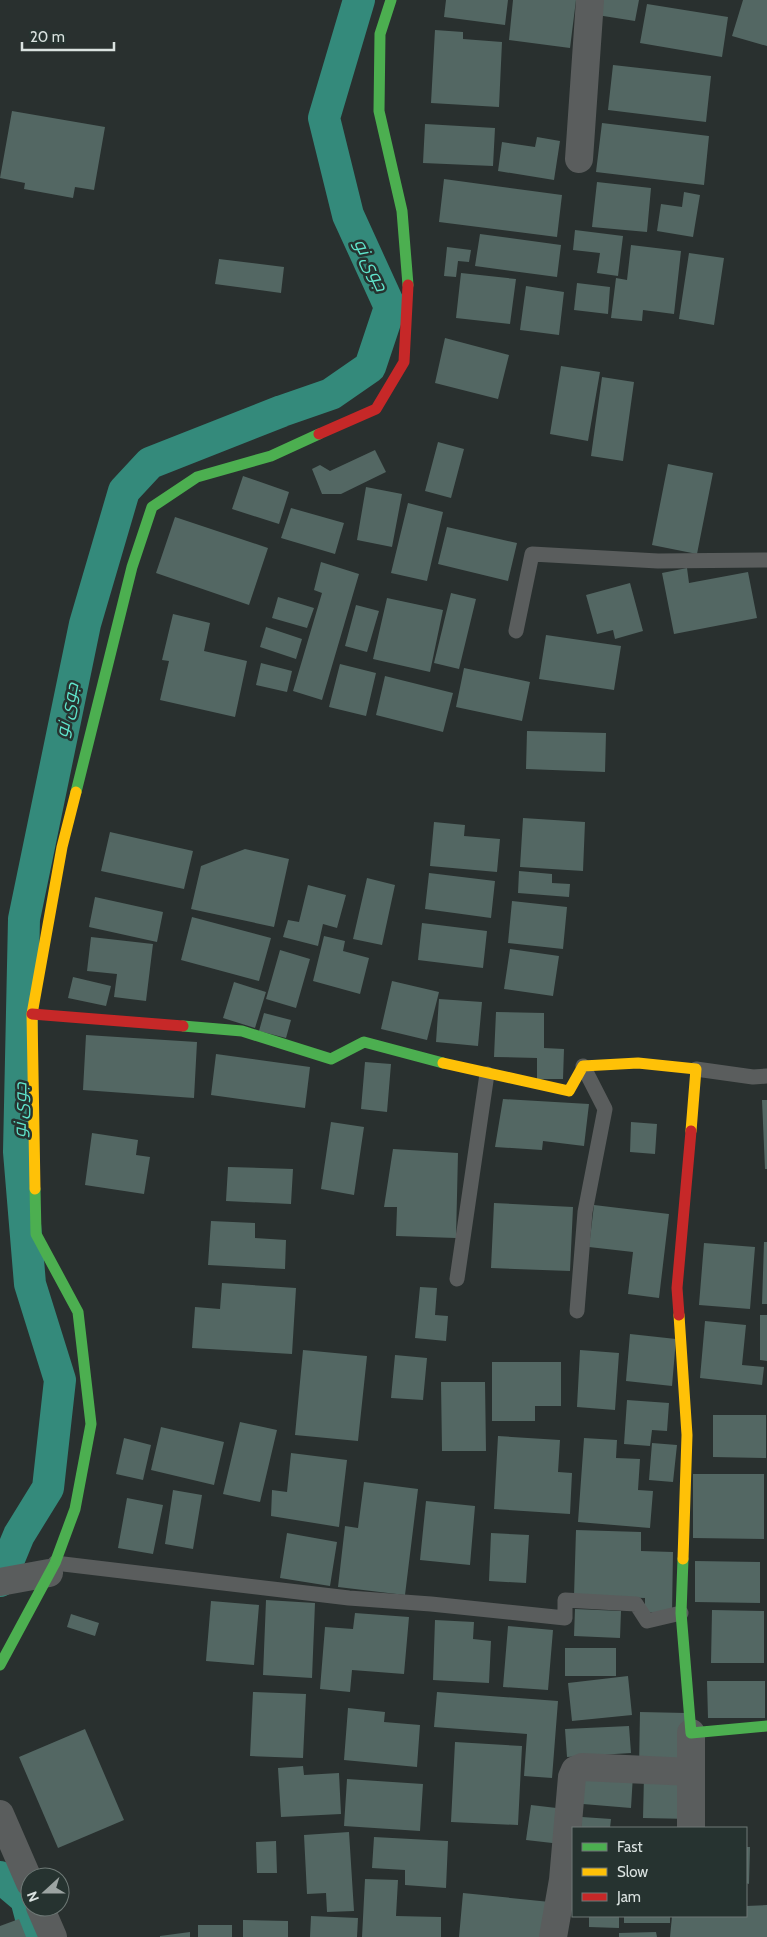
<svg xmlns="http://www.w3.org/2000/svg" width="767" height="1937" viewBox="0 0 767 1937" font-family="Cabin,Cairo,sans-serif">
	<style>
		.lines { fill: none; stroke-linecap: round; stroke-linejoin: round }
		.canal { stroke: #348a7b; stroke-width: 32 }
		.building { fill: #536763 }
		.lane { stroke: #5a5d5d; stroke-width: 15 }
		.street { stroke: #5a5d5d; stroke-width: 28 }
		.fast { stroke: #4caf50; stroke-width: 11 }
		.slow { stroke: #ffc107; stroke-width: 11 }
		.jam { stroke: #c62828; stroke-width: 11 }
		.labels { text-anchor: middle; stroke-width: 5; stroke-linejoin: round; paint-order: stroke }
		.water-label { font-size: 18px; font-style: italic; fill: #60e5cc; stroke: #263330 }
	</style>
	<rect width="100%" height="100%" fill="#29302f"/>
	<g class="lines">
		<!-- canal -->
		<path class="canal" d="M0,1581l19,-46 29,-47 12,-108 -30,-96 -11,-132 5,-233 61,-295 39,-133 26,-28 132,-52 49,-17 39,-27 20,-60 -42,-92 -24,-97 35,-118
			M0,1877l26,22 10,38"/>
	</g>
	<!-- building -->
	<path class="building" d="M446,0h62l-3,25 -61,-8z
		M513,0h63l-6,48 -61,-8z
		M599,0h40l-4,21 -38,-6z
		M743,0h24v46l-35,-10z
		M647,4l81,13 -6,40 -82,-14z
		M435,30l28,2v7l39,3 -3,65 -68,-4z
		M613,65l98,11 -5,46 -98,-12z
		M12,111l93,16 -11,63 -19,-3 -2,11 -49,-9 1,-6 -25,-5z
		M602,123l107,13 -5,49 -108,-13z
		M425,124l70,4 -2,38 -70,-3z
		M537,137l23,4 -6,39 -56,-9 4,-29 33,5z
		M444,179l118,16 -5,42 -118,-15z
		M597,182l54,6 -4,44 -55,-5z
		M684,192l16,3 -7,42 -36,-6 4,-27 21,3z
		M575,230l48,6 -5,40 -21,-3 3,-20 -27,-3z
		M480,234l81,11 -4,32 -82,-11z
		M631,245l50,6 -7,63 -31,-4 -1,11 -31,-3 5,-40 11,2z
		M447,247l24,3 -2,12 -11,-1 -2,16 -12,-1z
		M689,253l35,5 -10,67 -35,-6z
		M219,259l65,8 -3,26 -66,-9z
		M461,273l55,6 -6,45 -54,-6z
		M577,283l33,4 -2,27 -34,-4z
		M526,286l38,6 -5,43 -39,-5z
		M445,338l64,17 -11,44 -63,-16z
		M561,366l39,6 -12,69 -38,-7z
		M602,377l32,5 -11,79 -32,-5z
		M438,442l26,7 -13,49 -26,-7z
		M375,450l11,22 -45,22h-19l-10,-25 8,-4 10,6z
		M668,464l45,9 -16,81 -45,-9z
		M243,476l46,16 -10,32 -47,-15z
		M366,487l36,7 -10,53 -35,-7z
		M408,503l35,9 -16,69 -36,-8z
		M291,508l53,15 -9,31 -54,-16z
		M175,517l93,31 -19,57 -93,-32z
		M447,527l70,16 -9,38 -70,-17z
		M321,562l38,12 -37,126 -29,-9 29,-98 -8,-3z
		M687,568l2,15 59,-11 9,46 -83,16 -12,-61z
		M630,583l13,48 -28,8 -2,-9 -16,4 -11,-39z
		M451,593l25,6 -17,70 -25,-6z
		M278,597l36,11 -7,20 -35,-10z
		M387,598l56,12 -13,62 -57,-13z
		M356,605l23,6 -12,41 -22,-6z
		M173,614l37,9 -6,28 43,10 -12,56 -75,-17 9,-39 -7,-1z
		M266,627l36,12 -6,20 -36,-12z
		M546,635l75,11 -7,44 -75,-11z
		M261,663l31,8 -5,21 -31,-7z
		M340,664l36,9 -10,43 -37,-9z
		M464,668l66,14 -8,39 -66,-14z
		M385,676l68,17 -10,39 -67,-17z
		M527,731l79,2 -1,39 -79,-3z
		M523,818l62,4 -2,49 -63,-4z
		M434,822l31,3 -1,11 36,3 -3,33 -67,-6z
		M110,832l83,19 -9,38 -83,-18z
		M245,849l44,10 -15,68 -83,-18 10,-43z
		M519,871l33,3v9l18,1 -1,13 -51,-4z
		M429,873l66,8 -4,37 -66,-9z
		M367,878l28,7 -13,60 -29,-6z
		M308,885l38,10 -9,33 -14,-4 -5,22 -35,-9 5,-17 11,2z
		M95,897l68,15 -6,30 -68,-15z
		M512,901l55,6 -4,42 -55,-6z
		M192,917l79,21 -12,43 -78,-21z
		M422,923l65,8 -4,37 -65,-8z
		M324,936l21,5 -2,10 26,7 -9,36 -47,-13z
		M91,937l62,7 -7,57 -32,-4 3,-23 -30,-3z
		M510,949l49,7 -6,40 -49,-7z
		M280,950l30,9 -14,49 -30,-9z
		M73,977l38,9 -5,20 -38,-8z
		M392,981l47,11 -12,48 -46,-11z
		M234,982l32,10 -11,36 -32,-10z
		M439,999l43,3 -4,44 -42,-4z
		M496,1012l48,1v35l20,1 -1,30h-26v-21l-43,-1z
		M264,1013l27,7 -5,18 -27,-7z
		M86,1035l111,7 -3,56 -111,-8z
		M216,1054l94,13 -5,41 -94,-13z
		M365,1062l26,2 -4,48 -26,-3z
		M503,1099l86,5 -5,42 -41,-5 -1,9 -47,-3z
		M762,1100h5v69h-2z
		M331,1122l33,5 -10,68 -33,-6z
		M631,1122l26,2 -2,30 -25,-2z
		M92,1133l46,7 -2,15 14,2 -6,37 -59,-9z
		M393,1149l65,4 -2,85 -60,-2 1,-29h-13z
		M228,1167l65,2 -2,35 -65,-3z
		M494,1203l79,4 -3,64 -79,-3z
		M594,1205l75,9 -10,84 -31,-4 5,-42 -44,-5z
		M211,1221l44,2v15l31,2 -1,29 -77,-4z
		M764,1242h3v62h-5z
		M704,1243l51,4 -5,62 -51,-4z
		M222,1283l74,5 -4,66 -100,-6 3,-41 25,2z
		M420,1287l17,1 -2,27 13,1 -2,25 -31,-3z
		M760,1315h7v46l-7,-1z
		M705,1321l41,4 -4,40 22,2 -2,18 -62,-7z
		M630,1334l46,5 -4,47 -46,-5z
		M303,1350l64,6 -9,85 -63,-6z
		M580,1350l39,3 -4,57 -38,-3z
		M395,1355l32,3 -4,42 -32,-2z
		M492,1362h69v44h-26v15h-43z
		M441,1382h44l1,69h-44z
		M627,1400l42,3 -2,28 -15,-1 -2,16 -26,-2z
		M713,1415h53v43l-53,-1z
		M240,1422l37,8 -17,72 -37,-8z
		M161,1427l63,15 -10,43 -63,-15z
		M498,1436l62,4 -2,32 14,1 -2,41 -76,-5z
		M124,1438l27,7 -8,35 -27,-6z
		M584,1438l33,2 -1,18 24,1 -2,31 15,1 -3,37 -72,-6z
		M652,1443l25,2 -4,37 -24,-2z
		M291,1453l56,7 -8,67 -68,-11 1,-26 15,2z
		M693,1474h71v65l-71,-1z
		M364,1482l54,7 -13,106 -67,-8 7,-61 13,2z
		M173,1490l29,5 -9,54 -28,-5z
		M127,1498l36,7 -10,49 -35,-6z
		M426,1501l49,5 -5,59 -50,-5z
		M576,1530l65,2v19l32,1 -1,61 -27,-1v-14l-71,-2z
		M287,1533l50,9 -7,44 -50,-8z
		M491,1533l38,2 -3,48 -37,-2z
		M695,1561l65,1v41l-65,-1z
		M266,1600l49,3 -3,75 -49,-3z
		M211,1601l48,4 -5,60 -48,-4z
		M575,1609l46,2 -1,27 -46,-2z
		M712,1610l52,1v52h-53z
		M355,1613l54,4 -5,57 -52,-4 -2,22 -30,-3 5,-62 28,2z
		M71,1614l28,9 -4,13 -28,-9z
		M435,1620l39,2 -1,17 18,2 -2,42 -56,-3z
		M508,1626l45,4 -5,60 -45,-3z
		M565,1648h51v28h-51z
		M628,1676l4,39 -60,6 -4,-38z
		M707,1681h58v37h-57z
		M253,1692l53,2 -3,64 -53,-2z
		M437,1692l121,9 -6,77 -28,-2 3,-42 -93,-7z
		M348,1708l37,4 -1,10 36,3 -3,42 -73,-7z
		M640,1712l46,1 -1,56h-46z
		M629,1726l2,27 -64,4 -2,-28z
		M85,1729l39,91 -66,28 -39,-91z
		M455,1742l67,4 -4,79 -67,-3z
		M303,1766l1,9 35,-2 2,41 -60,3 -3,-49z
		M585,1771l48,4 -2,33 -48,-4z
		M644,1776l47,1 -1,42 -47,-1z
		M347,1779l76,5 -3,47 -76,-5z
		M531,1805l34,4 -4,35 -35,-4z
		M582,1817l29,2 -1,9h-29z
		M349,1832l5,79 -27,1 -1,-19 -19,1 -3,-59z
		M374,1837l74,4 -2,47 -41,-3v-15l-33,-2z
		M276,1841l1,32h-20l-1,-31z
		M746,1847h4l-1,37 -3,-1z
		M365,1879l33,1 -2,36 45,1v20h-79z
		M463,1893l87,9 -4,35h-87z
		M767,1905v32h-97l2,-21h74v-10z
		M311,1916l47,2 -1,19h-47z
		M589,1916h30v12l-30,-1z
		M624,1916h46v7h-46z
		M19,1919l7,18h-26v-11z
		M243,1920l45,1v16h-45z
		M198,1925h34v12h-34z
		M190,1932v5h-30v-1z
		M656,1932l1,5h-38v-4z"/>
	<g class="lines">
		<!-- lane -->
		<path class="lane" d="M516,631l16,-77 126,7 109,-1
			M696,1069l57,8 14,-1
			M457,1279l30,-205
			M577,1311l8,-99 20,-103 -22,-43
			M55,1563l294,35 82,6 134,14v-18l71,4 11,17 34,-8"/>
		<!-- street -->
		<path class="street" d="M579,159l11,-159
			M0,1582l49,-9
			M0,1814l30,69
			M691,1828v-95
			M40,1907l13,30
			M553,1937l10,-57 9,-103 3,-7 7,-3 109,5"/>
		<!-- fast -->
		<path class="fast" d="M391,0l-11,34 -1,77 23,100 6,74
			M76,792l56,-225 20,-60 45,-30 74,-21 48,-22
			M183,1026l59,5 89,28 33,-17 79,21
			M683,1559l-2,54 10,120 76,-7
			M0,1665l55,-102 20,-54 16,-85 -13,-112 -42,-78 -1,-45"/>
		<!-- slow -->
		<path class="slow" d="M443,1063l126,28 14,-25 55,-3 58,6 -5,62
			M35,1189l-3,-175 30,-167 14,-55
			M679,1315l8,120 -4,124"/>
		<!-- jam -->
		<path class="jam" d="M319,434l57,-25 28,-47 4,-77
			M32,1014l151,12
			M679,1315l-2,-27 14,-157"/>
	</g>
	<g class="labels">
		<!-- water labels -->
		<g class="water-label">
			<text transform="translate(371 265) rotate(65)" y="6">جوی نو</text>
			<text transform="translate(67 710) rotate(-78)" y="6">جوی نو</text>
			<text transform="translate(20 1110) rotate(-89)" y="6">جوی نو</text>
		</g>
	</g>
	<!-- legend -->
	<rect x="572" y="1827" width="175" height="90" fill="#263330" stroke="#6e7976"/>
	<rect x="582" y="1843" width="25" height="8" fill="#4caf50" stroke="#6e7976"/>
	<text x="617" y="1852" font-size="15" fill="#dae2e0">Fast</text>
	<rect x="582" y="1868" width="25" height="8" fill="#ffc107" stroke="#6e7976"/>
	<text x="617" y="1877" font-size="15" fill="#dae2e0">Slow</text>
	<rect x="582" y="1893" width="25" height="8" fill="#c62828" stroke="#6e7976"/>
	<text x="617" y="1902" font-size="15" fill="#dae2e0">Jam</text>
	<!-- north arrow -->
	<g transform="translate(45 1892) rotate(249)"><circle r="24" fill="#263330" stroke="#6e7976"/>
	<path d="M0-4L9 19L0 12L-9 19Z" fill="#9ca4a2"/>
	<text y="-8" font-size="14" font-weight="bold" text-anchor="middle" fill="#dae2e0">N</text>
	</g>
	<!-- scale -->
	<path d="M22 42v8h92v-8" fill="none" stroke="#dae2e0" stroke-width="2.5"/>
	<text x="30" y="42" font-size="15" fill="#dae2e0" stroke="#263330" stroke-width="4" paint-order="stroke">20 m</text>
</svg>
